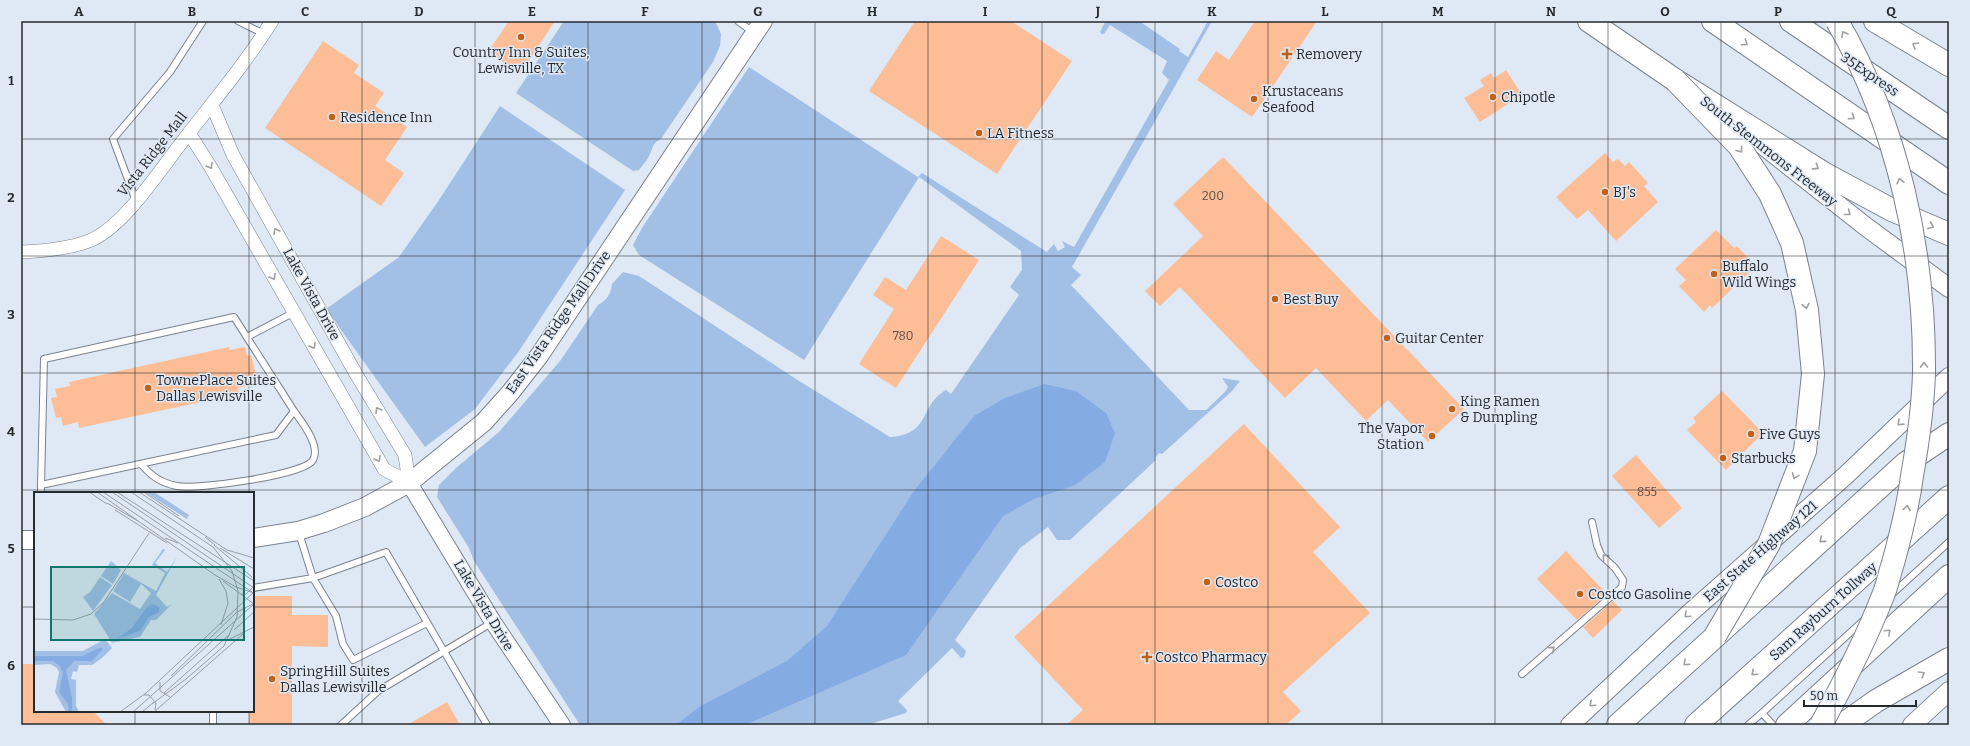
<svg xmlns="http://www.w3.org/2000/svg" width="1970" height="746" viewBox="0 0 1970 746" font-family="Bitter,serif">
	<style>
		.green { fill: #a2bfe6 }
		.water { fill: #84ace3 }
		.building { fill: #fdbd96 }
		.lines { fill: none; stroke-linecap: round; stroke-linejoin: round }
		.service-casing { stroke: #7a828e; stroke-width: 8 }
		.minor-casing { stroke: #7a828e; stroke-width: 14 }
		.tertiary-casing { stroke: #7a828e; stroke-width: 18 }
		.secondary-casing { stroke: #7a828e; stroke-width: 20 }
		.motorway-casing { stroke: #7a828e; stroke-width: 24 }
		.service { stroke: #fff; stroke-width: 6 }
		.minor { stroke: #fff; stroke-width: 13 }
		.tertiary { stroke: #fff; stroke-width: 16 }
		.secondary { stroke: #fff; stroke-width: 18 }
		.motorway { stroke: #fff; stroke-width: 22 }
		.motorway-bridge-casing { stroke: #7a828e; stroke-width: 24; stroke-linecap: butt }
		.motorway-bridge { stroke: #fff; stroke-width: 22 }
		.oneway { stroke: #9d9fa1 }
		.grid { fill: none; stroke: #262a2e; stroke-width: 1; stroke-opacity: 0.55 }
		.poi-dot { fill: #bf6116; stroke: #dfe9f5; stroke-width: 1.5 }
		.labels { text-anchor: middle; stroke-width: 3; stroke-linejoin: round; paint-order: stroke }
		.number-label { font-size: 12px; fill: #5c4f48 }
		.poi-label { font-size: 14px; fill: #262a2e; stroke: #dfe9f5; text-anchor: start }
		.street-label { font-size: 14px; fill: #262a2e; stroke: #dfe9f5 }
		.inset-road { fill: none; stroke: #959da5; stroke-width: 1 }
		.view { fill: #0f766e; fill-opacity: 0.15; stroke: #0f766e; stroke-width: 2 }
		.inset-edge { fill: none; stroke: #262a2e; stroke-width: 2 }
		.neatline { fill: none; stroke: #262a2e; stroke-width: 1.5 }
		.grid-label { font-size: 13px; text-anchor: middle; font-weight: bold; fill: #262a2e }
	</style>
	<rect width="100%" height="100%" fill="#dfe9f5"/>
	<!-- green -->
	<path class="green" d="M564,21h148l4,2 5,11 -1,12 -7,16 -52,77c-9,4 -7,7 -11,15 -2,5 -7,11 -11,16l-6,1 -117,-78z
		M1104,21h35l41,28 -1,2 9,6 20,-36h4l-140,246 9,8 -10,10 118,125h17l19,-18 3,-5 -6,-9 18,3 -8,10 -70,63 -3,-1 -4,5 1,2 -86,80h-13l-9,-13 -28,21 -65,92 11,11 -2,6 -3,1 -9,-10 -54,53 9,9 -1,3 -39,12h-287l-106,-164 -5,-13 -32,-51 2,-12 18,-18 42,-35 61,-71 38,-56c9,-5 13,-11 14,-21l11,-12 16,4 157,103 94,58c42,-3 28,-31 56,-47l5,4 68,-99 -9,-8 12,-17 -1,-19 -102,-74 -115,183 -165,-105 -6,-10 9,-17 107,-161 169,110 4,-4 125,79 7,-8 4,7 7,-4 -3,-6 12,6 95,-167 -7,-7 5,-12 -57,-36 -6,9h-2l-2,-2 5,-10z
		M500,106l125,84 -106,161 -44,58 -50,38 -99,-138 73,-52 40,-57z"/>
	<!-- water -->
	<path class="water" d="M1044,384l32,7 30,22 9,20 -10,29 -30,23 -41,14 -31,17 -97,139 -161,70h-69l23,-18 88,-46 40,-35 87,-135 60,-75 29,-17z"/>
	<!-- building -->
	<path class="building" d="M509,21h46l-35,53 -32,-22z
		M915,21h96l61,40 -75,113 -128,-83z
		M1255,21h62l-65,96 -55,-37 19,-29 13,9z
		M323,41l36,24 -5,8 30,20 -9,13 32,21 -22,33 19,13 -23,33 -116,-78z
		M1506,70l16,25 -42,27 -16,-24 20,-12 -4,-6 11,-7 3,5z
		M1605,153l8,9 5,-3 7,7 4,-4 19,21 -4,3 14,16 -42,39 -28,-31 -11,9 -21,-22z
		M1223,157l241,252 -36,33 -40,-42 -22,21 -50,-53 -31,30 -105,-111 -20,19 -15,-15 58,-55 -30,-32z
		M1716,230l18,18 3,-2 19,20 -44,42 -2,-3 -6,7 -25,-26 7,-6 -11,-11z
		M941,236l38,24 -83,128 -37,-24 35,-55 -21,-14 12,-18 21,13z
		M229,347l1,3 15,-3 2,9 4,-1 5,20 -5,1 2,8 -15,4 1,6 -160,34 -1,-6 -15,4 -2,-9 -5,1 -5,-20 6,-1 -2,-8 15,-3 -1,-4z
		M1722,391l41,42 -37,37 -39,-40 9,-8 -3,-4z
		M1244,424l96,103 -27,25 57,61 -87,79 18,19 -15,14h-220l17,-15 -69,-73z
		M1636,455l46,53 -23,20 -47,-52z
		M1566,551l41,43 -30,26 -40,-41z
		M253,596h39v19h36v32l-36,-1v79h-43v-14h4z
		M1613,601l9,9 -29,28 -10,-11z
		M21,664h14v47h58l14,14h-86z
		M447,702l13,23h-53z"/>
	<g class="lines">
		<defs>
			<path id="service" d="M238,21l26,13
				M738,21l15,11
				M136,201l-23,-62 57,-67 33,-51
				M247,337l46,-24
				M142,465c10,12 20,18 35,21 19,4 128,-11 136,-26 8,-14 -11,-38 -19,-49
				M41,485l235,-50 18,-24 -60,-94 -190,42 -3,126v8
				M299,533l14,45 23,38 7,28 10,16 74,-37
				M253,588l60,-10 73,-26 101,173
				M1891,595l58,-53
				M1522,674l100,-87 1,-7 -8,-12 -14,-13 -4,-10 -5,-23
				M1762,713l102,-93
				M213,725v-14
				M341,725l37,-34 115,-69
				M1748,725l14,-12 11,12"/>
			<path id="minor" d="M212,105l21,50 123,219 49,81 4,28
				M189,133l21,33 174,303 25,14
				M21,252c23,-1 47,-3 68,-11 34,-13 70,-70 93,-99 31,-40 63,-78 90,-121"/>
			<path id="tertiary" d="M409,483l84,139 69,103"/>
			<path id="secondary" d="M1760,143l105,83 84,62
				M253,538l45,-7 26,-8 41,-16 44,-24 75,-61 26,-29 29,-37 224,-335
				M21,540h14
				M1570,725l122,-114 153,-135 104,-99
				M1912,725l37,-34"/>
			<path id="motorway" d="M1589,21l86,59 150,94 67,36 57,24
				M1713,21l236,162
				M1791,21l158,107
				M1875,21l74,44
				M1618,725l288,-262 43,-29
				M1696,725l253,-228
				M1787,725l162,-149
				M1842,725l34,-24 73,-42"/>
		</defs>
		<!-- service casing -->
		<use href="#service" class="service-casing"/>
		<!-- minor casing -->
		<use href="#minor" class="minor-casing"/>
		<!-- tertiary casing -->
		<use href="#tertiary" class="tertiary-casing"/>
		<!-- secondary casing -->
		<use href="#secondary" class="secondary-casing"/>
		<!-- motorway casing -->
		<use href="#motorway" class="motorway-casing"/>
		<!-- service -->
		<use href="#service" class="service"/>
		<!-- minor -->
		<use href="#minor" class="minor"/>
		<!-- tertiary -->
		<use href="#tertiary" class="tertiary"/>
		<!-- secondary -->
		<use href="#secondary" class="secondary"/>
		<!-- motorway -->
		<use href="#motorway" class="motorway"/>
		<defs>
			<path id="motorway-bridge" d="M1675,80l64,66 31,48 22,49 15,67 6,64 -8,77 -36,93 -54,92
				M1821,725c22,-41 44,-83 61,-127 5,-11 7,-23 11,-35 8,-29 15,-57 19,-87 6,-34 11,-68 12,-103 1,-121 -26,-247 -87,-352"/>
		</defs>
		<!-- motorway-bridge casing -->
		<use href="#motorway-bridge" class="motorway-bridge-casing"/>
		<!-- motorway-bridge -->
		<use href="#motorway-bridge" class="motorway-bridge"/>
	</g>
	<!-- one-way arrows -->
	<defs><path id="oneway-chevron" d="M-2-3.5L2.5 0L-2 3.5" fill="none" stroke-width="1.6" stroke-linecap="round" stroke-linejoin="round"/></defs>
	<g class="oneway">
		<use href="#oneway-chevron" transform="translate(1844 34) rotate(-119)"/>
		<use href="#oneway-chevron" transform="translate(1745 43) rotate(34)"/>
		<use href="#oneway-chevron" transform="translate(1915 45) rotate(-149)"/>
		<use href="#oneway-chevron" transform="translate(1852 117) rotate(34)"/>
		<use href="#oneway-chevron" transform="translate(1740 150) rotate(54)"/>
		<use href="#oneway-chevron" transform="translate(210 166) rotate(59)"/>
		<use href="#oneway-chevron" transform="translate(1816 167) rotate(33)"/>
		<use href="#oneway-chevron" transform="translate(1900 181) rotate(-103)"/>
		<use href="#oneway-chevron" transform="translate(1848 213) rotate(38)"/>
		<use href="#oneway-chevron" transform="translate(1931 226) rotate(23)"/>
		<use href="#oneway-chevron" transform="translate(276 231) rotate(-119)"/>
		<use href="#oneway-chevron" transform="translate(273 277) rotate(60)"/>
		<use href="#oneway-chevron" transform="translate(1806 306) rotate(79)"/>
		<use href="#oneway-chevron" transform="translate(313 346) rotate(60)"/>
		<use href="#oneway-chevron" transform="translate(1924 365) rotate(-91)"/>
		<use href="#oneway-chevron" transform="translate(378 410) rotate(-121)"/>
		<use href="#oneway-chevron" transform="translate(1900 423) rotate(136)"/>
		<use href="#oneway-chevron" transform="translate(378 459) rotate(60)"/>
		<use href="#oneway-chevron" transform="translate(1795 476) rotate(111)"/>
		<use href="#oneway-chevron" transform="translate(1907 508) rotate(-81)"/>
		<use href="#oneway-chevron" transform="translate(1822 540) rotate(139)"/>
		<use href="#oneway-chevron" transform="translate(1605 557) rotate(-132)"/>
		<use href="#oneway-chevron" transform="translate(1687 615) rotate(137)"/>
		<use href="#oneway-chevron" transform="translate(1888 632) rotate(-43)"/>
		<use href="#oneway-chevron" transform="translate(1552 649) rotate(-41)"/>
		<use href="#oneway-chevron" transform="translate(1686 663) rotate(137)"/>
		<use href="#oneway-chevron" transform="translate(1754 673) rotate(138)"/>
		<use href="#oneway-chevron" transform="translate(1922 674) rotate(-31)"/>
		<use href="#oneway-chevron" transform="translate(1592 704) rotate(137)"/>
	</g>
	<!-- grid -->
	<path class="grid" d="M135,21v472M249,21v472M362,21v704M475,21v704M588,21v704M702,21v704M815,21v704M928,21v704M1042,21v704M1155,21v704M1268,21v704M1382,21v704M1495,21v704M1608,21v704M1721,21v704M1835,21v704M21,139h1928M21,256h1928M21,373h1928M21,490h1928M21,607h14M253,607h1696M135,711v14M249,711v14"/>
	<!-- markers -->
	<g class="poi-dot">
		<circle cx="521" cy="37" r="4"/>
		<path d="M1285 48h4v4h4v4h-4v4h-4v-4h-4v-4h4z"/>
		<circle cx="1493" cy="97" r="4"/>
		<circle cx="1254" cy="99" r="4"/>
		<circle cx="332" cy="117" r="4"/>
		<circle cx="979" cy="133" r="4"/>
		<circle cx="1605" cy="192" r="4"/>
		<circle cx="1714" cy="274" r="4"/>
		<circle cx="1275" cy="299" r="4"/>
		<circle cx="1387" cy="338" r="4"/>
		<circle cx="148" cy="388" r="4"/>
		<circle cx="1452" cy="409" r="4"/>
		<circle cx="1751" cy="434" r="4"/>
		<circle cx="1432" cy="436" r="4"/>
		<circle cx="1723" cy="458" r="4"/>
		<circle cx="1207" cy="582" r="4"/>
		<circle cx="1580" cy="594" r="4"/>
		<path d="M1145 651h4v4h4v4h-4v4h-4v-4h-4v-4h4z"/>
		<circle cx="272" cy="679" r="4"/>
	</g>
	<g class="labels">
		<!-- number labels -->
		<g class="number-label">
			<text x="1213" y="200">200</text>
			<text x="903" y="340">780</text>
			<text x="1647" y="496">855</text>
		</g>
		<!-- poi labels -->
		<g class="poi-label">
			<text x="521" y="57" text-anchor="middle">Country Inn &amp; Suites,<tspan x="521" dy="16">Lewisville, TX</tspan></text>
			<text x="1296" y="59">Removery</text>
			<text x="1262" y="96">Krustaceans<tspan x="1262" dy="16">Seafood</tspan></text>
			<text x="1501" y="102">Chipotle</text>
			<text x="340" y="122">Residence Inn</text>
			<text x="987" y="138">LA Fitness</text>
			<text x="1613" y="197">BJ's</text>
			<text x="1722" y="271">Buffalo<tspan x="1722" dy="16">Wild Wings</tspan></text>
			<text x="1283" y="304">Best Buy</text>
			<text x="1395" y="343">Guitar Center</text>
			<text x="156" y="385">TownePlace Suites<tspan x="156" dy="16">Dallas Lewisville</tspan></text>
			<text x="1460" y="406">King Ramen<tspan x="1460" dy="16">&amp; Dumpling</tspan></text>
			<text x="1424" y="433" text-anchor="end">The Vapor<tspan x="1424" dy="16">Station</tspan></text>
			<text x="1759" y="439">Five Guys</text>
			<text x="1731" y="463">Starbucks</text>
			<text x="1215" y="587">Costco</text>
			<text x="1588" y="599">Costco Gasoline</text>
			<text x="1155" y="662">Costco Pharmacy</text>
			<text x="280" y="676">SpringHill Suites<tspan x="280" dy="16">Dallas Lewisville</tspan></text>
		</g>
		<!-- street labels -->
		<g class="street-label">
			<text transform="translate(1870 74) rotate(34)" y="5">35Express</text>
			<text transform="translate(1769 151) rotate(38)" y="5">South Stemmons Freeway</text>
			<text transform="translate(152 154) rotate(-52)" y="5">Vista Ridge Mall</text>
			<text transform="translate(312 294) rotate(61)" y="5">Lake Vista Drive</text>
			<text transform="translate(558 322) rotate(-55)" y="5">East Vista Ridge Mall Drive</text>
			<text transform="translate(1760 551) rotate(-41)" y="5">East State Highway 121</text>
			<text transform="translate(484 605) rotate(59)" y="5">Lake Vista Drive</text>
			<text transform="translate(1823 611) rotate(-42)" y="5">Sam Rayburn Tollway</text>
		</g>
	</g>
	<!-- overview -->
	<g transform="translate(34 492)">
		<rect width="220" height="220" fill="#dfe9f5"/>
		<path d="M111,0h9l35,23 -2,4zM129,57l2,1 -10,13 12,9 10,-15 -21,38 11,12 5,-3 -16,16h-5l-11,17 -28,6 -18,-29 18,-21 28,16 11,-16 -10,-9 -11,18 -17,-11 11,-18 32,18 9,-18 -13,-8zM77,69l10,9 -8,14 -12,-8zM66,85l12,8 -19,26 -10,-14 7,-5zM71,147l7,9 -10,10 -10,7h-13l-2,7 -4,-1 -2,8 5,1v26l3,6h-13l-11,-20 4,-20 -2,-4 -7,-4 -16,1v-14h49z" fill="#a2bfe6"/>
		<path d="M119,112l6,3v5l-10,5 -9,14 -23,8 15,-11 14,-20zM67,155l2,2 -11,12h-18l-8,9 6,28v14h-3l-1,-8 -9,-12 4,-19 -3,-7 -7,-5h-19v-5h48z" fill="#84ace3"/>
		<path class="inset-road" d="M55,0l18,12M63,0l118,83 21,12 18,6M69,0l149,100M78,0l142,96M83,0l137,89M97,0l82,55 19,24 6,20 -1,26 -13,29 -38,33 -34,25M105,0l88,58 27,8M110,0l35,24M73,11l31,18M81,18l52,33M171,45l10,8M131,46l13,5M180,53l38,32M186,56l34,21M185,87l7,12 2,12 -7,22M189,89l31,23M207,102h5l8,-8M0,127l39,1 18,-6 13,-12 45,-69M200,138l20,-18M194,148l26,-13M137,184l66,-64 16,-8M126,190v9l10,6M130,201l66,-59M110,203h5l7,8 -1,7M86,220l26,-19 108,-101M99,220l121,-108M108,220l12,-10M120,220l89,-78"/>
		<path class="view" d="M17,75h193v73h-193z"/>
		<rect width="220" height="220" class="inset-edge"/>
	</g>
	<!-- border -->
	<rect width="1970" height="746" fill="none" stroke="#dfe9f5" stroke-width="44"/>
	<!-- scale -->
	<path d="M1804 700v6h112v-6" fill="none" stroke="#262a2e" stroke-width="2"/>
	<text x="1810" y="700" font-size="12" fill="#262a2e" stroke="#dfe9f5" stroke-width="3" paint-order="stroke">50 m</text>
	<rect x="22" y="22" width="1926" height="702" class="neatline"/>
	<g class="grid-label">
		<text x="79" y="16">A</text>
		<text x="192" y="16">B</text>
		<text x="305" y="16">C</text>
		<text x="419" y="16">D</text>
		<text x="532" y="16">E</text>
		<text x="645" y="16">F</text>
		<text x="758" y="16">G</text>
		<text x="872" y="16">H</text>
		<text x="985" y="16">I</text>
		<text x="1098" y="16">J</text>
		<text x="1212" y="16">K</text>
		<text x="1325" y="16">L</text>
		<text x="1438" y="16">M</text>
		<text x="1551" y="16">N</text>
		<text x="1665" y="16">O</text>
		<text x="1778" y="16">P</text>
		<text x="1891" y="16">Q</text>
		<text x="11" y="85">1</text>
		<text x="11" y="202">2</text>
		<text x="11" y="319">3</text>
		<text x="11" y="436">4</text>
		<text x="11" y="553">5</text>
		<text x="11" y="670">6</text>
	</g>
</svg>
